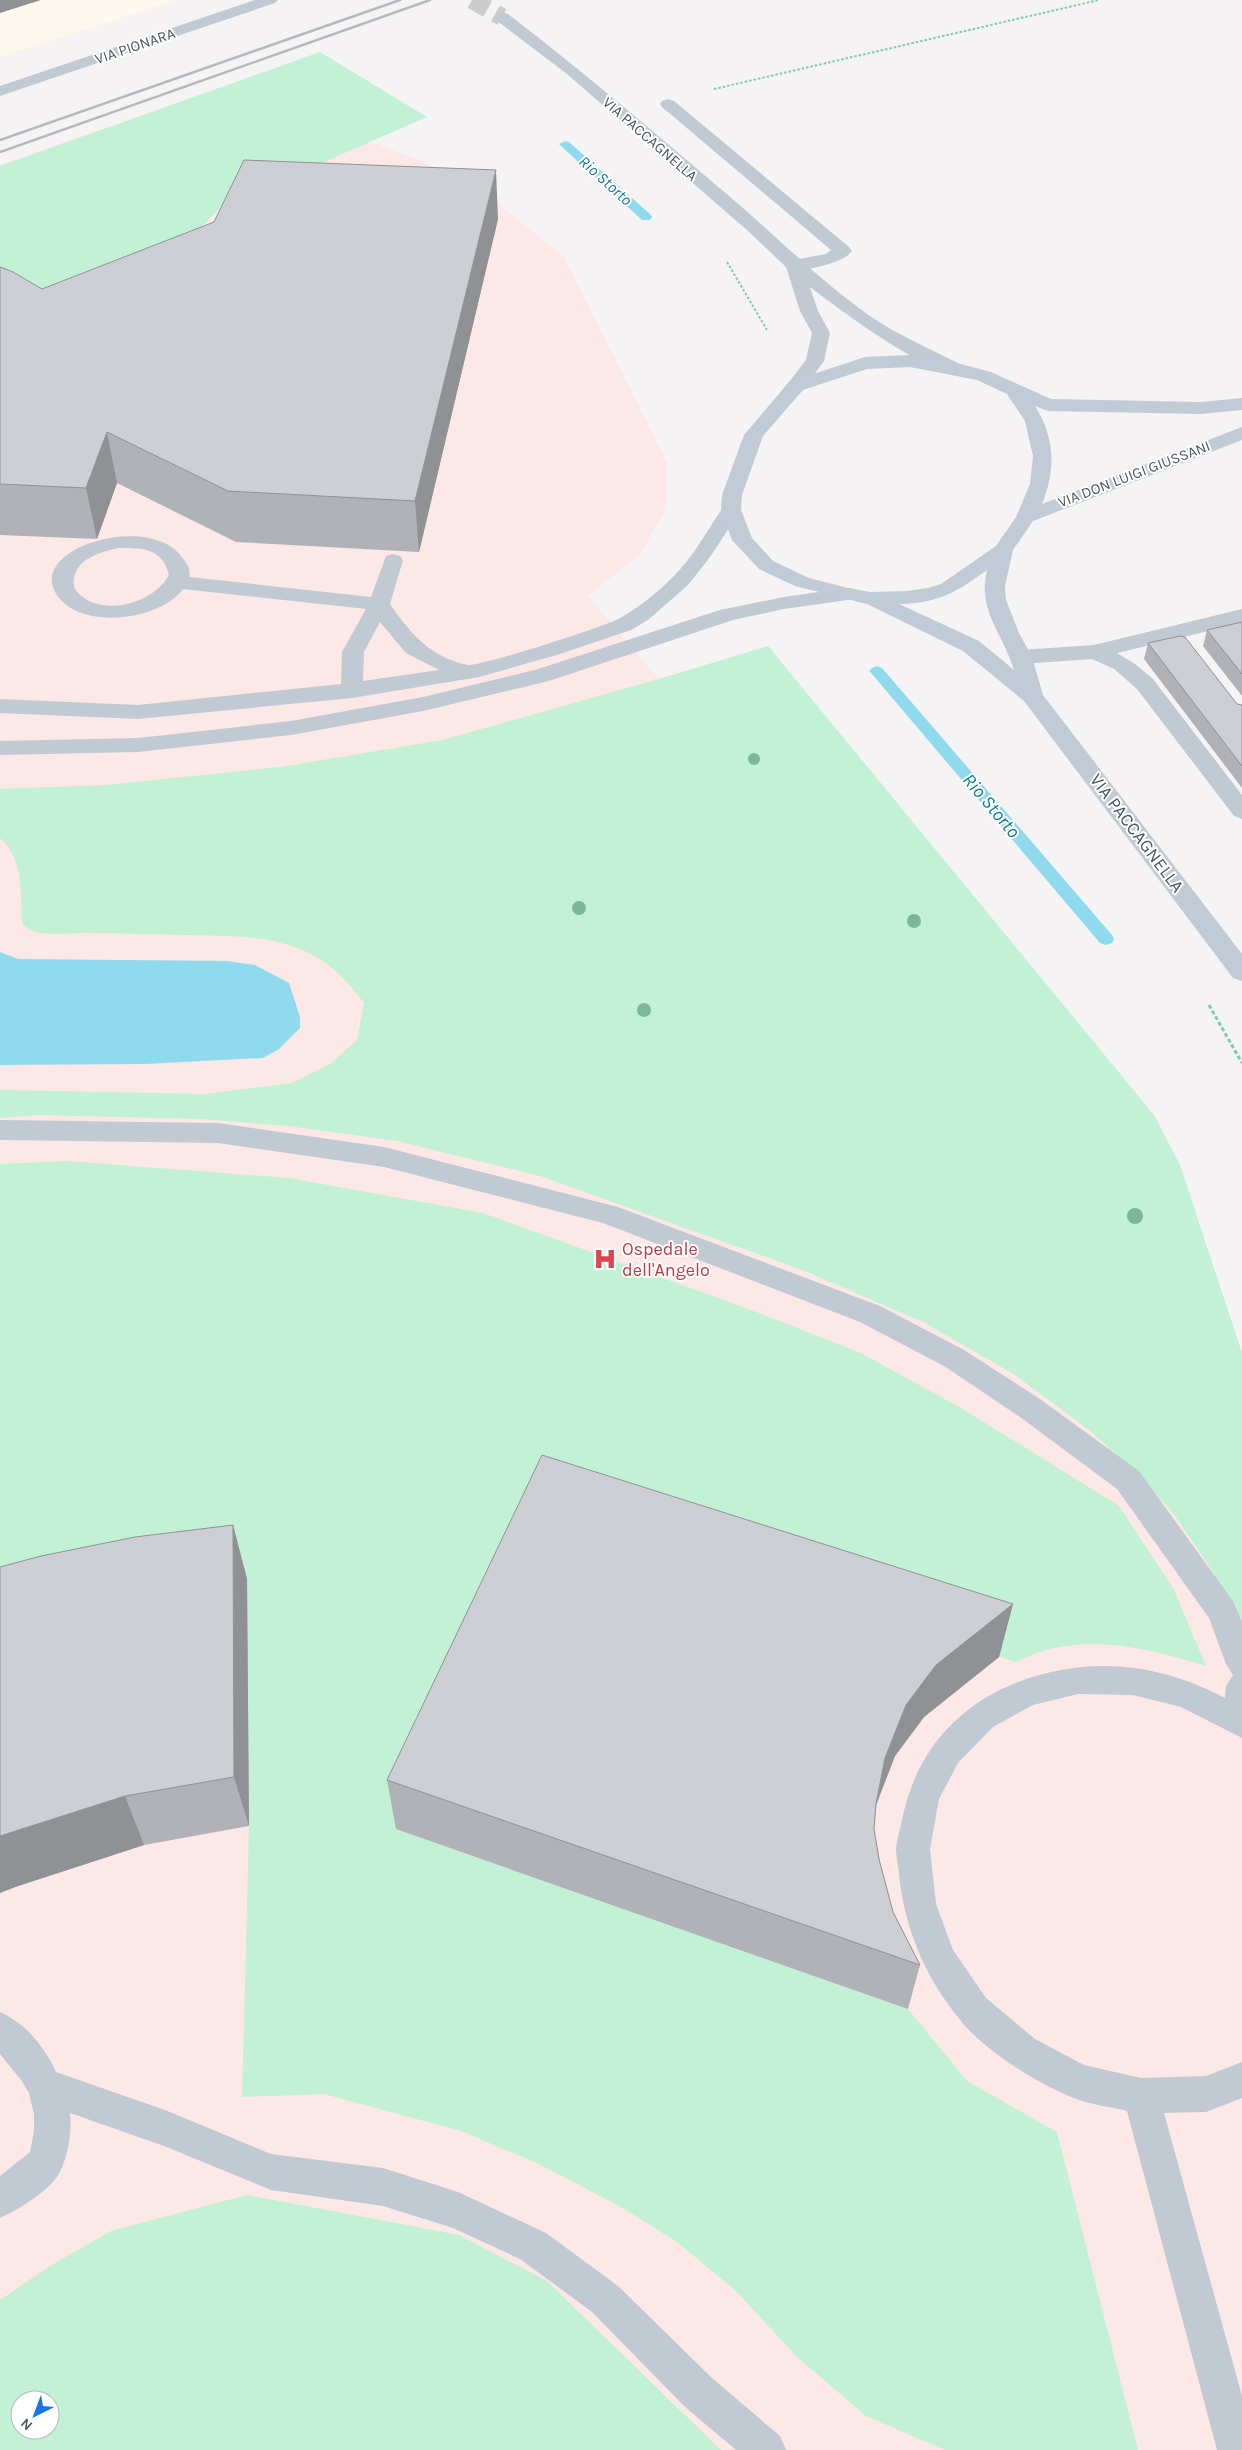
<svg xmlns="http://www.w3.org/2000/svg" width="1242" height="2450" viewBox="0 0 1242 2450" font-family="Karla,sans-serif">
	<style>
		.commercial { fill: #fdf9ef }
		.medical { fill: #fce8e6; fill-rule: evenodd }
		.green { fill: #c3f1d5; fill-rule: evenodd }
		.water { fill: #90daee }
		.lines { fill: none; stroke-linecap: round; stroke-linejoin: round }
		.stream { fill: #90daee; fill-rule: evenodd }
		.tertiary-tunnel { stroke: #caccce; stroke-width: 18; stroke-dasharray: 18 9; stroke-linecap: butt }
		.path-far1 { stroke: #7ad0a6; stroke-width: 2; stroke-dasharray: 2.5 2; stroke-linecap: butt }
		.path { stroke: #7ad0a6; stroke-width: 3; stroke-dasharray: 4 2.5; stroke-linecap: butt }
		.service { fill: #c1cad2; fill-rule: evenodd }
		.minor { fill: #c1cad2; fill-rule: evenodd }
		.tertiary { fill: #c1cad2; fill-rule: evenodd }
		.secondary { fill: #c1cbd6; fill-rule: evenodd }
		.rail { stroke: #b5b8bd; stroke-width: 2.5 }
		.tree { fill: #7bb799 }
		.wall { fill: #b0b2b7 }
		.shaded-wall { fill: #909195 }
		.building { fill: #cdcfd5; stroke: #909195 }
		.labels { text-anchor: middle; stroke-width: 4; stroke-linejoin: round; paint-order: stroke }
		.far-street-label { font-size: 15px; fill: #4a5661; stroke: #fff }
		.far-water-label { font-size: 16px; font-style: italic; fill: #0c7c9b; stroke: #fff }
		.street-label { font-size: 18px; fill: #4a5661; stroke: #fff }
		.health-label { font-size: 18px; fill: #be3a42; stroke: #fff; text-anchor: start }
		.water-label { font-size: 19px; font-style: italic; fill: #0c7c9b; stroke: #fff }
	</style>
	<rect width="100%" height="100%" fill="#f5f3f3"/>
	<!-- commercial -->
	<path class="commercial" d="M0,0h176l-176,57z"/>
	<!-- medical -->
	<path class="medical" d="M152,117l169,6 98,37 79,44 66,53 103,205 -1,47 -26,45 -52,42 71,83 109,-33 55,77 331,392 26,50 62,188v1097h-1242v-2285l99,-35zM20,2400h30v30h-30z"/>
	<!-- green -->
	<path class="green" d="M320,52l107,65 -206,90 -61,62 -160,29v-132z
		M768,646l386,469 26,50 62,188v283l-30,-66 -39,-57 -35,-39 -49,-44 -77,-57 -87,-50 -120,-52 -265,-95 -143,-35 -109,-15 -87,-7 -163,-4 -38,3v-28l206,4 86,-11 38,-19 27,-24 7,-37c-15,-20 -32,-39 -55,-50 -38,-19 -85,-17 -127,-18 -33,-1 -66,-2 -98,-2 -22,-1 -45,6 -62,-9 -2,-30 3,-64 -22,-86v-49l106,-4 174,-18 162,-27 217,-61z
		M67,1161l222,17 194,35 271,98 107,42 100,55 158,98 54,82 33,78c-64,-19 -127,-36 -190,-4l-472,-151 364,498 59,72 90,51 81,318h-193l-79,-34 -68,-58 -63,-68 -58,-48 -56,-35 -84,-44 -76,-32 -137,-37 -82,3 7,-271 -2,-246 -247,47v-463z
		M247,2195l212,40 88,46 174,169h-721v-150l50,-34 61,-35zM20,2400h30v30h-30z"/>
	<!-- water -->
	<path class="water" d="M0,952l18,7 209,2 28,4 34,18 11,34v11l-21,21 -16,9 -118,6 -145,1z"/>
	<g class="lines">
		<!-- stream -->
		<path class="stream" d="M565,141l4,1 81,72 2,3 -2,3h-8l-81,-74 -2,-2z
			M877,666l5,2 230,267 2,4 -2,4 -6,2 -6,-2 -228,-269 -3,-3 3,-3z"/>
		<!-- tertiary-tunnel -->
		<path class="tertiary-tunnel" d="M472,0l30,17"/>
		<!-- path-far1 -->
		<path class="path-far1" d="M714,89l385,-89
			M727,262l40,68"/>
		<!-- path -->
		<path class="path" d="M1209,1005l33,58"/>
		<!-- service -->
		<path class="service" d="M668,99l6,2 175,146 3,4c-9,13 -50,21 -64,18l-3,-4 3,-4 38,-7 5,-4 -169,-143 -2,-3 2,-3z
			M731,504l7,2 3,4 -31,47 -22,28 -40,35 -17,10 -71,24 -81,23 -127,21 -214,21 -138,-6v-14l138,6 203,-21 1,-32 24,-43 -183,-20c-24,33 -107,42 -128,3 -25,-46 99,-81 129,-32 4,5 7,11 5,17l182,20 15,-41 7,-2 7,2 3,4 -13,44c20,29 41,54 78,61 11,2 132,-37 148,-45 20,-10 42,-28 57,-43 21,-21 35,-48 51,-71zM119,548c25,0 43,0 50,27 -15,28 -66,43 -91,18 -4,-4 -5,-9 -4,-14 3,-21 27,-27 45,-31zM380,622l26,31 33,17 -76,11 1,-29z
			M847,588l8,1 3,5 -3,5 -71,10 -51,11 -184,61 -126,30 -132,24 -153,17 -138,3v-14l138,-3 153,-17 132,-24 112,-27 185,-60 64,-13z
			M1242,609v14l-125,30 18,11 18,15 89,116v24l-8,-3 -97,-127 -23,-20 -22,-10 -71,5 -8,-2 -3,-5 3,-5 8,-2 73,-5z
			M0,1120l218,3 166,24 234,60 262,99 84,44 76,49 99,72 94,130 9,21v116l-61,-31 -48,-12 -55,-1 -45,11 -40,22 -35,36 -19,36 -9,50 6,55 17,46 33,48 49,41 49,26 57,13 65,-2 36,-14v36l-36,14 -42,1 78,283v54h-25l-90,-339c-16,-4 -33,-6 -48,-11 -37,-13 -93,-48 -118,-79 -35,-42 -57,-93 -62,-148 -1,-8 -3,-17 -3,-24 1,-10 4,-19 6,-29 16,-80 71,-130 149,-148 60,-14 120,-3 174,26l1,-12 7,-11 -7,-11 -17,-46 -92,-129 -97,-72 -76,-51 -84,-44 -257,-99 -219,-56 -166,-24 -218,-3z
			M0,2012c25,11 45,35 56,60l109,38 106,44 112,14 75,24 88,41 72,53 94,92 68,58 6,14h-50l-52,-44 -92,-94 -72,-53 -67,-31 -70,-22 -112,-16 -107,-44 -94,-33c2,20 -2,47 -13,64 -10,15 -41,34 -57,41v-42l30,-24 4,-21v-17l-5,-21 -8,-13 -21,-26z"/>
		<!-- minor -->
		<path class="minor" d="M255,0h23l-3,3 -275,93v-10z"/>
		<!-- tertiary -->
		<path class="tertiary" d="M502,12l6,2c76,58 148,120 221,182 47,40 90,84 141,120 28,19 60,33 90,48l3,4 -3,4c-29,7 -125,-66 -150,-85l8,24 12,22 -6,28 -21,29h-14l-3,-4 20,-26 6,-27 -12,-22 -14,-44 -38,-36 -181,-157 -71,-54 -2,-3z"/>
		<!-- secondary -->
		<path class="secondary" d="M910,355l43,7 38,10 60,27 150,3 41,-4v12l-41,4 -153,-3 -13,-5c20,31 21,64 7,98l200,-77v13l-209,81 -20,29 -8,36 1,14 13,33 13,24 11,38 199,259v27l-9,-3 -209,-277 -61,-50 -96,-47 -72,-18 -36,-17 -27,-29 -11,-30 1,-15 22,-60 45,-53 76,-25zM910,367l67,13 30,14 18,27 8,35 -3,28 -14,33 -20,29 -55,38 -13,4 -21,3 -37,1 -22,-4 -39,-10 -36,-17 -21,-23 -11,-28 1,-15 21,-59 40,-46 64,-21zM987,570c-10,41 16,63 27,100l-35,-29 -80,-37c40,-1 56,-11 88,-34z"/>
		<!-- rail -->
		<path class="rail" d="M0,140l400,-140
			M0,152l430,-152"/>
	</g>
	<!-- trees -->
	<g class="tree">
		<circle cx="754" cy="759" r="6"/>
		<circle cx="579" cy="908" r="7"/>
		<circle cx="914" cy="921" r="7"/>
		<circle cx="644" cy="1010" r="7"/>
		<circle cx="1135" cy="1216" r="8"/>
	</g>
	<!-- wall -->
	<path class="wall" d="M498,219l-79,333 -183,-10 -119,-59 -20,56 -97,-4v-268l42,22z
		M1242,622v74l-39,-50 4,-16z
		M1148,643l89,61 5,1v83l-98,-129z
		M233,1525l14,54 2,247 -105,19 -129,42 -15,6v-326z
		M1013,1604l-14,53 -75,60 -29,39 -19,50 -2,23 5,30 14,53 27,53 -12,44 -512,-180 -9,-49z"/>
	<!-- shaded-wall -->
	<path class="shaded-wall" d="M0,0h41l-41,13z
		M496,170l2,49 -79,333 -4,-51z
		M107,432l10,51 -20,56 -11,-51z
		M233,1525l14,54 2,247 -15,-49z
		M1013,1604l-14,53 -75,60 -29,39 -20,51 10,-49 21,-53 30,-40z
		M125,1796l19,49 -129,42 -15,6v-57z"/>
	<!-- building -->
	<path class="building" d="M244,160l252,10 -81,331 -187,-10 -121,-59 -21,56 -86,-4v-217l13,5 29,17 172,-67z
		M1242,622v52l-35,-44z
		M1180,636l5,1 52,67 5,1v61l-94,-123z
		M542,1455l471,149 -77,61 -30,40 -21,53 -9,46 -2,25 5,30 14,53 27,53 -533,-185z
		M233,1525l1,252 -109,19 -125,40v-269l41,-11 94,-19z"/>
	<!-- icons -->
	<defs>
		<symbol id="hospital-bare" viewBox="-9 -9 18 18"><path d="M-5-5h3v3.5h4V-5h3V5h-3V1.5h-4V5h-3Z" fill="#e0444e" stroke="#fff" stroke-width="2.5" paint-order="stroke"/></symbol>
	</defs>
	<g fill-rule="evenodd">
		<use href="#hospital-bare" x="589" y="1243" width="32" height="32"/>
	</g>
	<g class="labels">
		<!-- far-street labels -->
		<g class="far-street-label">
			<text transform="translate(135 46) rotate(-19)" y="5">VIA PIONARA</text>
			<text transform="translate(650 139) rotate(41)" y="5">VIA PACCAGNELLA</text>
			<text transform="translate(1134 474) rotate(-21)" y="5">VIA DON LUIGI GIUSSANI</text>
		</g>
		<!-- far-water labels -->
		<g class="far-water-label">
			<text transform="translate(606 180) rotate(42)" y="6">Rio Storto</text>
		</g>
		<!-- street labels -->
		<g class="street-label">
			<text transform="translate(1137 833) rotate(53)" y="6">VIA PACCAGNELLA</text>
		</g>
		<!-- health labels -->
		<g class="health-label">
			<text x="622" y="1255">Ospedale<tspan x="622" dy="21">dell'Angelo</tspan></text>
		</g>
		<!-- water labels -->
		<g class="water-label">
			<text transform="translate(992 805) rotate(50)" y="7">Rio Storto</text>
		</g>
	</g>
	<!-- north arrow -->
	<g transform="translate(35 2415) rotate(222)"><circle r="24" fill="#ffffff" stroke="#b7bbc0"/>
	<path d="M0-4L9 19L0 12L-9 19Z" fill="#1a73e8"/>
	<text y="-8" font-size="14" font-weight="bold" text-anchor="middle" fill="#4a5661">N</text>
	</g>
</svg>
